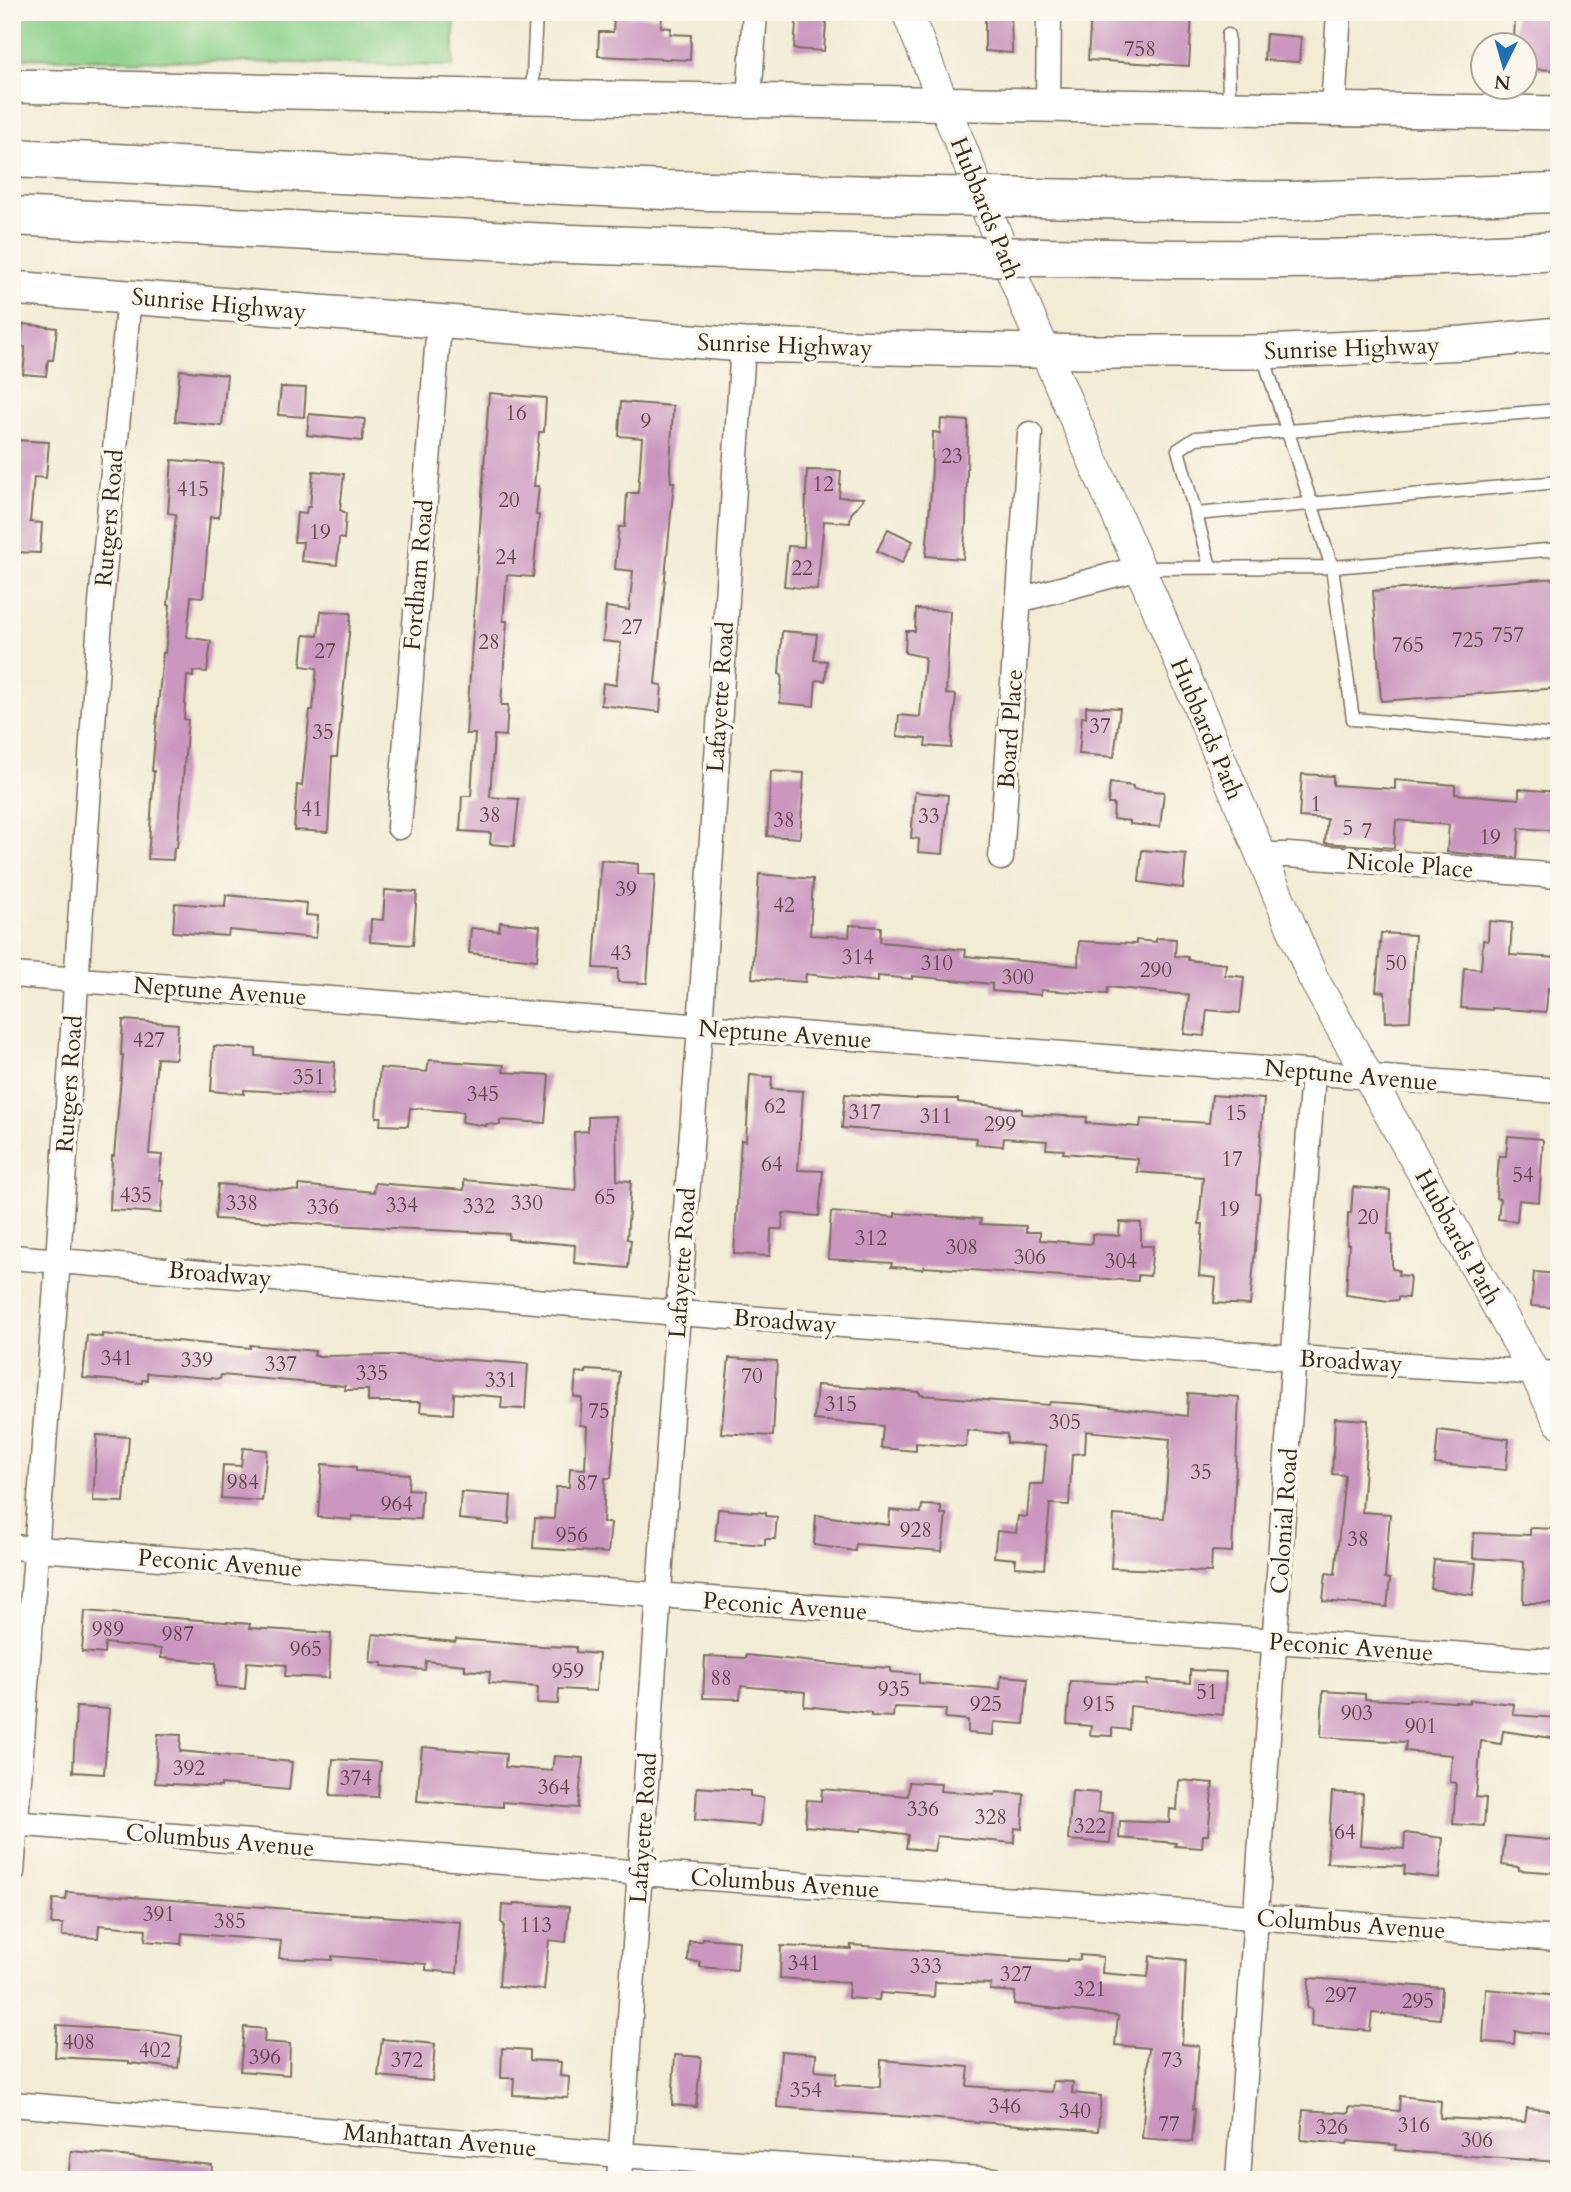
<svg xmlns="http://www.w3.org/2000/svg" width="1571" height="2192" viewBox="0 0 1571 2192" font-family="Cardo,serif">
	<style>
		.green { fill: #8dd28b; stroke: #647e54; stroke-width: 2 }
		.building { fill: #cb97c0 }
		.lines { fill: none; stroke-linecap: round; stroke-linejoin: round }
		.service-casing { stroke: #7b6e5e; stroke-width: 15 }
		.minor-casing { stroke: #7b6e5e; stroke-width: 27 }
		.tertiary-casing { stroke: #7b6e5e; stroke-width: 32 }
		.secondary-casing { stroke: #7b6e5e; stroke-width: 36 }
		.motorway-casing { stroke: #7b6e5e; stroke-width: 41 }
		.service { stroke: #fff; stroke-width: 12 }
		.minor { stroke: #fff; stroke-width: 24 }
		.tertiary { stroke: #fff; stroke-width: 30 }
		.secondary { stroke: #fff; stroke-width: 33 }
		.motorway { stroke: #fff; stroke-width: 38 }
		.motorway-bridge-casing { stroke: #7b6e5e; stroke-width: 41; stroke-linecap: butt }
		.motorway-bridge { stroke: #fff; stroke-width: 38 }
		.labels { text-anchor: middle; stroke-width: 7; stroke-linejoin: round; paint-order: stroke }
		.number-label { font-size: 21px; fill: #5f4546 }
		.street-label { font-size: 24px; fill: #3b2a1e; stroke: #fbf7ec }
	</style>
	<rect width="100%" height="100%" fill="#fbf7ec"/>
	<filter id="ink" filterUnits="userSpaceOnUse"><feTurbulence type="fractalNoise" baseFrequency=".0143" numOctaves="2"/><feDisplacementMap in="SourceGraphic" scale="14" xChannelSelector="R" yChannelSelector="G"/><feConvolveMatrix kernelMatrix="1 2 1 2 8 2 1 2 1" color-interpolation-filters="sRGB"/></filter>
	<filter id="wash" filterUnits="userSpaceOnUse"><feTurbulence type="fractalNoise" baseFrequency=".00686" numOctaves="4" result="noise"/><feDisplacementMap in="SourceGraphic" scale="28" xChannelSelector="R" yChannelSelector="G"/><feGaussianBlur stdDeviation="1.57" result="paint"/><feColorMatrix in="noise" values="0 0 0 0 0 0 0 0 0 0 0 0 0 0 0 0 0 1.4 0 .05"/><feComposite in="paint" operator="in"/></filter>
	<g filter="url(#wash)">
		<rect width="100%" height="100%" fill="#f2ecd5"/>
		<!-- green -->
		<path class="green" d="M12,12h443l-2,54 -441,-8z"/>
		<g id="blocks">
			<!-- building -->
			<path class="building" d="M797,12h30l-3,39 -30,-2z
				M985,12h26l1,41 -27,-2z
				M1091,12h101l-3,54 -101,-6z
				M1515,12h44v58l-34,-1v-23h-11z
				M614,15l48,2 -1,10 10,1 -1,6 21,1 -1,25 -92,-4 1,-24h14z
				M1266,34l35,3 -2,25 -35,-2z
				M23,324l34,4 -4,32h-5l-2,16 -23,-2 2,-21v-6l-4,-1z
				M180,370l47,5 -5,51 -47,-5z
				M281,387l25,1 -2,29 -26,-2z
				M489,393l57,5 -2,34h-5l-5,54h5l-3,29h3l-6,62 -26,-2 -4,46h4l-6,84h7l-2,31 -12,-1 -4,62 29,2 -5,47 -24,-2 1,-11 -31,-2 2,-35h9l4,-62h-9z
				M621,402l52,4 -3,64 1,12h3l-2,21 -17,181 7,1 -2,27 -59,-7 2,-22 13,2 5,-42 -18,-2 3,-34 23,3 4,-39 -18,-2 4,-42h6l2,-34h11l4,-55 -23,-2z
				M309,414l56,5 -3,22 -55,-6z
				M941,419l27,2 -2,103 -3,35 -37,-3 5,-65 2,-59 7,1z
				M12,440l37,2 -3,36 -12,-1 -4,45 12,1 -2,30 -28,-1z
				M172,460l51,4 -4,53h-9l-7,80 -12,-1 -4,41 24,4 -4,31 -14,-1v6l-6,-1 -3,43 4,1 -11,128h-3l-1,12 -25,-1 6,-88h-2l11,-118h2l5,-48h-2l8,-91 -8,-1z
				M807,470l34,1 -2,26 25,1 -13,16 -1,9 -26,-2 -7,69 -33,-4 4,-40 16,1z
				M313,471l31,3 -4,36 6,3 -2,26 -5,-1 -2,27 -36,-4 2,-19h-9l3,-29 9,1 1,-7h3z
				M888,529l25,12 -11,22 -25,-12z
				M1559,578v110l-178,13 -8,-110z
				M916,609l34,2 -4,83 10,1 -5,53 -26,-2 1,-7 -29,-3 2,-21 21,2 5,-60 -20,-4 1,-22h9z
				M321,611l30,2 -14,144h-5l-4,75 -34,-2 3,-45 5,1 8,-76h3l4,-42 -16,-2 3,-31 14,1z
				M782,631l35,3 -3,26 13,1 -2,20 -9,-1 -2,26 -34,-3 2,-28 -3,-1z
				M1086,706l34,2 -6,49 -35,-3 3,-37h4z
				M771,771l33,2 -4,65 -33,-2z
				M1302,774l31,2v9l62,4v-9l60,5v9l64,5v-10l40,3v39l-40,-3 -2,30 -70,-6 2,-27 -53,-5 -2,28 -69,-5 2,-24 -28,-2z
				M1110,783l23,3v3l31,3 -4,35 -30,-3v-3l-17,-2 1,-15h-6z
				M915,792l33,3 -5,59 -25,-2 1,-13 -8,-1z
				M1142,850l44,4 -3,34 -44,-6z
				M601,860l37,4v10l17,1 -8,108 -29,-1v-13l-24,-1z
				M759,874l54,5 -3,56 39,2 1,-12 31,2 -1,15 86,8 -1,6 113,10 1,-25 57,3v-4l20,2v-4l20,1 -1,17 13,1v3l38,4 -1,11 19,2 -4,36 -33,-3 -3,26 -20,-2 5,-39 -81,-8 -1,7 -66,-4v5l-49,-4v-7l-80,-8v3l-34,-3v6l-72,-8 -1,8 -53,-4z
				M385,890l32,2 -4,53 -43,-3 1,-23 12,1z
				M226,895l81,8 -1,12 12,1 -2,22 -87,-8 -1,6 -55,-4 2,-29 50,4z
				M1489,921l23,2 -2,32 49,3v30h-11l-2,24 -54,-4v2l-31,-2 3,-40 17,1 2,-29 5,1z
				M500,922l40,4 -3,34 -68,-7 2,-25 28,3z
				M1381,933l34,2 -5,86 -24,1 -1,-30 -9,-1z
				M123,1020l55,4 -2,35 -19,-1 -8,96 13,1 -3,25h4l-2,33 -51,-3 2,-54h2l9,-101h-2z
				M214,1046l42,3v7l79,6 -2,33 -89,-5v4l-33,-3z
				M429,1060l75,5 -1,7 46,3 -4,48 -45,-3v5l-14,-1v2l-24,-4 1,-10 -53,-4 -2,18 -28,-1 1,-8h-5l4,-49 47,4z
				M750,1075l22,2 -1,12 32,2 -5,79 25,1 -4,45 -36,-3 -1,16h-11l-1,27 -36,-2 7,-114 5,1z
				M845,1094l72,5v-1l41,1v3l64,7v5l65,3 -1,6 54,4 1,-8 68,4 3,-28 52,4 -8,95h4l-10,111 -36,-2 2,-25 -17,-2 4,-52h-4l4,-47 -66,-5 1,-13 -75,-6 1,-3 -18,-1 1,-8 -43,-3 -1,8 -27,-2 1,-6 -135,-10z
				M616,1116l1,64 14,1 -4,58 4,1 -3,28 -54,-5 1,-18 -67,-6 1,-5 -294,-15 3,-35 81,7v-6l75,7 1,-9 89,7v-10l112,10 -2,-58 14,-1v-14z
				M1508,1136l34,3 1,2 -4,61 -20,-2 -2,21 -19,-2 2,-20 -4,-1 3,-42h7z
				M1353,1187l37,3 -2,44h4v35l7,1 -1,5 12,1 -2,22 -10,-1v3l-9,1 -43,-6 3,-51h-2l1,-31h3z
				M831,1212l64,5v-4l86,6 -1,5 46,2v6h14v8l52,4v-10l27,2 1,-14 21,1v23h12l-3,30 -12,-1v6l-214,-14 -1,2 -32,-2 1,-4 -64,-4z
				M1534,1272l25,2v34l-28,-2z
				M102,1334l148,14v-3l65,6 -1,5 85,-1 129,9 -3,45 -24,-1 1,-11 -48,-4 -1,21 -33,-2 1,-10h-53v-12h-23v-4l-124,-11 -1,4 -73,-6v7h-5v3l-59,-5 4,-43 15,2z
				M729,1358l48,3 -4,75 -52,-3z
				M586,1370l34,2 -9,106h-6l-2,45h8l-3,30 -75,-5 2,-30 19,1 2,-32h13l1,-19 15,1 2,-43 -7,-1 2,-27 -8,-1 2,-25 10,1z
				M817,1385l103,7v3l129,10 1,-3 33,2 104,12 1,-23 51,4 -7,155 -20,-1 -1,21 -100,-4 3,-53 50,3 6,-79 -84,-8 -1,22 -13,1 -3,51 -19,-1 -6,65 -29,-2 1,-8 -22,-2 3,-26 19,2 2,-17 9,1 3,-33h13l3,-38 -39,-3v-9l-40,-4 -1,17 -50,-4v8l-35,-3 2,-22 -69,-6z
				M1335,1418l33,2 -6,92 28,2 -5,64 5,1 -3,28 -64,-6 3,-28 9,1 10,-99 -13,-1z
				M1438,1430l71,9 -3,31 -71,-6z
				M97,1435l32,2 -5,65 -31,-1z
				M243,1448l24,2 -5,51 -41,-3 2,-33 18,1z
				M322,1464l34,3v4l53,3 -1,15 14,1 -2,29 -68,-3v4l-34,-3z
				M461,1492l50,4 -2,28 -50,-5z
				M922,1505l19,1v8h5l-4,37 -86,-7 -1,7 -41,-6 2,-30 73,10 1,-15 31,3z
				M718,1509l48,4v3l11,1 -2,22h-10v6l-50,-4z
				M1530,1528l26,1v15h3v59h-36l1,-42 -51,-3 1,-25 56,2z
				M1434,1560l42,3 -3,32 -42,-6z
				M85,1611l165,13 -1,4 82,5 -2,45 -44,-2 1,-11 -39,-3 -2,27 -29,-3v-23l-55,-5v-9l-56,-6 -1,11 -22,-2z
				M373,1634l82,8 1,-3 85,7 35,1v5l23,2 -3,37 -37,-2 -1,15 -21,-1 1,-16 -49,-4 1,-11 -25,-2v-5l-39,-4 -1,9 -43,-4 1,-3 -13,-1z
				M746,1655l97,10 48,3v4l28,2v9l81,6 1,-13 27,2 -4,46 -30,-2 -1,13 -25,-2v-13l-23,-2 1,-9 -52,-2 -1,10 -22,-1v-3l-67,-7 1,-14 -64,-6 -1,13 -37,-1 2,-42 41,2z
				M1190,1670l36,2 -3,43 -93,-9 -1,24 -17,-2v8l-22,-1 1,-9 -24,-2 3,-43 77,4v-5l43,3z
				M1323,1691l42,3v5l44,2v-2l61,4v-3l44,4 -1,11 46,3v21l-56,-8 -2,13 -20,-3 -5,56 10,1 -2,28 -31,-2 3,-41 -6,-1 2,-27 -47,-4 1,-9 -85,-5z
				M76,1707l33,2 -5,65 -31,-2z
				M158,1734l23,1 -1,16 112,11 -3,28 -68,-6v3l-66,-4z
				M422,1747l84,7 -1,13 47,4 2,-15 29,2 -5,50 -75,-6v5l-86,-6z
				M333,1759l48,3 -3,35 -48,-2z
				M1179,1780l34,3 -5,52h-5l-1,13 -27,-2 1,-3 -57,-5 1,-17 49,2 1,-14 7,1z
				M909,1782l32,2 -1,7 55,4 1,-3 28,2 -2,35 -7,-1 -1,15 -77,-7 -3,15 -28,-3 2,-13 -4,-1 -42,-6 -1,3 -56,-5 2,-26 14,1 1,-12 86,7z
				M697,1787l53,4v5l13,2 -2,28 -66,-6z
				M1072,1791l27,2 -1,19 15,1 -3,30 -42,-3z
				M1332,1792l31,2 -3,51 44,4 1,-16 38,5 -4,40 -35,-4 1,-8 -78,-3z
				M1505,1836l54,5v32l-40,-3v-3l-17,-2z
				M67,1892l394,30 -4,51 -31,-3v-6l-94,-8v4l-53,-2 2,-17 -99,-8 -1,11 -36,-3 1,-12 -47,-4 -1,13 -36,-2 1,-12h-12l2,-25 13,1z
				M514,1903l55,4 -3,35 -17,-2 -5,50 -45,-4 5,-61 -3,-3 1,-17 11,1z
				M702,1938l37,3 -2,29 -37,-3v-5l-12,-1 1,-20h13z
				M851,1945l216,16v-2l13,1v-5l23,2 -1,16 46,4 2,-21 36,4 -4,84 17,2 -6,63h2l-3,33 -50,-4 7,-90 -34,-3 3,-29 -104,-12 1,-12 -25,-2 1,-6 -56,-2 -1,15 -54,-4 -1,7 -31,-2 1,-15 -69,-5 1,-32 70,3z
				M1309,1978l133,10 -2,31 -68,-6 -2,18 -59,-5 1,-17 -5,-1z
				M1486,1989l73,7v39l-44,-4 -1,13 -31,-2z
				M57,2025l93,6 32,5 -4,32 -49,-5v-2l-74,-4z
				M244,2027l21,2 -1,13 26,2 -1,31 -49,-4z
				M382,2039l53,5 -3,37 -54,-5z
				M502,2048l28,2v10l31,2 -1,14 9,1 -1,21 -55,-3 1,-17h-13z
				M781,2051l35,3 -1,17 21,2 -1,12 45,2 1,-27 88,7 -2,19 85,6 1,-11 20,1 -1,11 29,3 -3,35 -321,-24z
				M675,2055l26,2 -5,50 -24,-2z
				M1400,2096l41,5 -1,17 85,4 2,-14 32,3v51l-132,-9 -32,-3 1,-5 -48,-4 -1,3 -46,-4 2,-30 46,3v-6l50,4z
				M71,2151l141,14 -1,15h-143z"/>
		</g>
	</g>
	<g filter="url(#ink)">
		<use href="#blocks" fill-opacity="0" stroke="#7b6e5e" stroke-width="2"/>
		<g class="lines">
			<defs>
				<path id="service" d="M1228,35l1,72
					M532,97l4,-85
					M1262,353l70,214 21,152 206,17
					M1195,514l364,-32
					M1210,566l-32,-116 18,-12 363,-28
					M1140,568l192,-1 227,-18"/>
				<path id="minor" d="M749,100l6,-88
					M1048,104l1,-92
					M1333,109l6,-97
					M1019,600l121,-32
					M399,827l40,-504
					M1261,855h28l270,21
					M1001,858l29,-424
					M12,975l1547,116
					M12,1257l666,56 617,45 264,16
					M12,1547l1547,115
					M12,1823l629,50 918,66
					M12,1872l46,-612 43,-657 28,-307
					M12,2104l609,51 374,25
					M619,2180l59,-867 22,-285 43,-683
					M1238,2180l75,-1108"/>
				<path id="tertiary" d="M907,12l120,298 113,258 173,410 221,394 25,50"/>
				<path id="secondary" d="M12,86l520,11 1027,16
					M12,288l731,57 345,7h173l203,-9 95,-9"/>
				<path id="motorway" d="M12,158l653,32 219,5
					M1087,199l203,2 269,-8
					M12,216l558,28 338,11
					M1108,258c150,3 301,1 451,-7"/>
			</defs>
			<!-- service casing -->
			<use href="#service" class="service-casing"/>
			<!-- minor casing -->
			<use href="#minor" class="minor-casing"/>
			<!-- tertiary casing -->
			<use href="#tertiary" class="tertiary-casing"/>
			<!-- secondary casing -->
			<use href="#secondary" class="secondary-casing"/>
			<!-- motorway casing -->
			<use href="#motorway" class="motorway-casing"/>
			<!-- service -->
			<use href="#service" class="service"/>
			<!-- minor -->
			<use href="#minor" class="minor"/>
			<!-- tertiary -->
			<use href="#tertiary" class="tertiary"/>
			<!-- secondary -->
			<use href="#secondary" class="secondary"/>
			<!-- motorway -->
			<use href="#motorway" class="motorway"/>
			<defs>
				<path id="motorway-bridge" d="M884,195l203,4
					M908,255l200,3"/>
			</defs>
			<!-- motorway-bridge casing -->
			<use href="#motorway-bridge" class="motorway-bridge-casing"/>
			<!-- motorway-bridge -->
			<use href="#motorway-bridge" class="motorway-bridge"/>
		</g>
	</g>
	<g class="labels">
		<!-- number labels -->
		<g class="number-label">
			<text x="1140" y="56">758</text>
			<text x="516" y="420">16</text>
			<text x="646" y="428">9</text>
			<text x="952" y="463">23</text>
			<text x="823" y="491">12</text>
			<text x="193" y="496">415</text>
			<text x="509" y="507">20</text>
			<text x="320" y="539">19</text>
			<text x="506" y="564">24</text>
			<text x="802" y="575">22</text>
			<text x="632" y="634">27</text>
			<text x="1508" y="642">757</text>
			<text x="1468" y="647">725</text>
			<text x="489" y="649">28</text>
			<text x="1408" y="652">765</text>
			<text x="325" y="658">27</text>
			<text x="1100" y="733">37</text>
			<text x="323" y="739">35</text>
			<text x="1316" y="811">1</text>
			<text x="312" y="816">41</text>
			<text x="490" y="822">38</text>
			<text x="929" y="823">33</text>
			<text x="784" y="827">38</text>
			<text x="1348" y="835">5</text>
			<text x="1367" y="838">7</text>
			<text x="1490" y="844">19</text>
			<text x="626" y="896">39</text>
			<text x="784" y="912">42</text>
			<text x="621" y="960">43</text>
			<text x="858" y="964">314</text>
			<text x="937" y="970">310</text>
			<text x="1396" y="970">50</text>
			<text x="1156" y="977">290</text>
			<text x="1018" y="984">300</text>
			<text x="149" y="1047">427</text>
			<text x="309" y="1084">351</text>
			<text x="483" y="1101">345</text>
			<text x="775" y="1113">62</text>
			<text x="865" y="1119">317</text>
			<text x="1236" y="1120">15</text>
			<text x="936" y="1123">311</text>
			<text x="1000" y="1131">299</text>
			<text x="1232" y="1166">17</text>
			<text x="772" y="1171">64</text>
			<text x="1523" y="1182">54</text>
			<text x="136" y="1202">435</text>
			<text x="605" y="1204">65</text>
			<text x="242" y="1210">338</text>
			<text x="527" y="1210">330</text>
			<text x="402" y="1212">334</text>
			<text x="479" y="1213">332</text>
			<text x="323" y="1214">336</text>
			<text x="1229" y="1216">19</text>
			<text x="1368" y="1224">20</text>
			<text x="871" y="1245">312</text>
			<text x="962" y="1254">308</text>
			<text x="1030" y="1264">306</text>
			<text x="1121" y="1268">304</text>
			<text x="117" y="1365">341</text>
			<text x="197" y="1367">339</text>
			<text x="281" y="1371">337</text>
			<text x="372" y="1380">335</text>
			<text x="752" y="1383">70</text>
			<text x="501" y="1387">331</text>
			<text x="841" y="1411">315</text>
			<text x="599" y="1418">75</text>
			<text x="1065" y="1429">305</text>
			<text x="1201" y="1479">35</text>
			<text x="243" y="1489">984</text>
			<text x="587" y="1490">87</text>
			<text x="397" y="1511">964</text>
			<text x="916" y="1537">928</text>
			<text x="572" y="1542">956</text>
			<text x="1358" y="1546">38</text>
			<text x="108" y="1636">989</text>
			<text x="178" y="1641">987</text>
			<text x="306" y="1656">965</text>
			<text x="568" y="1678">959</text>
			<text x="721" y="1685">88</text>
			<text x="894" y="1696">935</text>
			<text x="1207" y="1699">51</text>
			<text x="986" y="1711">925</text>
			<text x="1099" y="1711">915</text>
			<text x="1357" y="1720">903</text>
			<text x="1421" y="1733">901</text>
			<text x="189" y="1775">392</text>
			<text x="356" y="1785">374</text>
			<text x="554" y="1794">364</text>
			<text x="923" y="1816">336</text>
			<text x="991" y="1824">328</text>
			<text x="1090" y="1833">322</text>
			<text x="1345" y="1839">64</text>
			<text x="159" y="1921">391</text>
			<text x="230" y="1928">385</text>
			<text x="536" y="1932">113</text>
			<text x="804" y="1970">341</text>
			<text x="926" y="1973">333</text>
			<text x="1016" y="1981">327</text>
			<text x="1090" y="1996">321</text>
			<text x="1341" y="2002">297</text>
			<text x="1418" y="2008">295</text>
			<text x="79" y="2049">408</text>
			<text x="155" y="2057">402</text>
			<text x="265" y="2064">396</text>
			<text x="407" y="2067">372</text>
			<text x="1172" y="2067">73</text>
			<text x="806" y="2097">354</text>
			<text x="1005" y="2113">346</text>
			<text x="1075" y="2118">340</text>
			<text x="1169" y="2131">77</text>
			<text x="1414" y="2132">316</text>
			<text x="1332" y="2134">326</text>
			<text x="1477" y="2147">306</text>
		</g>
		<!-- street labels -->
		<g class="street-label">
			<text transform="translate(986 208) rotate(68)" y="8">Hubbards Path</text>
			<text transform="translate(219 304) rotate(5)" y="8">Sunrise Highway</text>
			<text transform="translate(785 345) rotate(2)" y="8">Sunrise Highway</text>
			<text transform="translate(1352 348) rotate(-2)" y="8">Sunrise Highway</text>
			<text transform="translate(109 518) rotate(-85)" y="8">Rutgers Road</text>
			<text transform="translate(418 575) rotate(-85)" y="8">Fordham Road</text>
			<text transform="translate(720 697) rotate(-86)" y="8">Lafayette Road</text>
			<text transform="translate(1010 729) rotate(-86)" y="8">Board Place</text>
			<text transform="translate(1207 729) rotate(67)" y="8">Hubbards Path</text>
			<text transform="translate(1410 865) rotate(4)" y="8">Nicole Place</text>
			<text transform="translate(220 991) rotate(4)" y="8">Neptune Avenue</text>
			<text transform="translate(785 1034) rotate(4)" y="8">Neptune Avenue</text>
			<text transform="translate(1351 1075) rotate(5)" y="8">Neptune Avenue</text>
			<text transform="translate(69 1084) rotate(-86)" y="8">Rutgers Road</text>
			<text transform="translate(1458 1237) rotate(61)" y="8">Hubbards Path</text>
			<text transform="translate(682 1263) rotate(-86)" y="8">Lafayette Road</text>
			<text transform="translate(220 1274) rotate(5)" y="8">Broadway</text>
			<text transform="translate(785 1321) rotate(4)" y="8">Broadway</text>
			<text transform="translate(1351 1361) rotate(3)" y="8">Broadway</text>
			<text transform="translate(1284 1521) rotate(-86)" y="8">Colonial Road</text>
			<text transform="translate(220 1563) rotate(4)" y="8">Peconic Avenue</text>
			<text transform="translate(785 1606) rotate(4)" y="8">Peconic Avenue</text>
			<text transform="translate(1351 1647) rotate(4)" y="8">Peconic Avenue</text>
			<text transform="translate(643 1828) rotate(-86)" y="8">Lafayette Road</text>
			<text transform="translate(220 1840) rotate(5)" y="8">Columbus Avenue</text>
			<text transform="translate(785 1883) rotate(4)" y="8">Columbus Avenue</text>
			<text transform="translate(1351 1924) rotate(4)" y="8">Columbus Avenue</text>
			<text transform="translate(440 2140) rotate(5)" y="8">Manhattan Avenue</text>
		</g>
	</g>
	<!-- margin -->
	<rect width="1571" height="2192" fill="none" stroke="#fbf7ec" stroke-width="42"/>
	<!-- north arrow -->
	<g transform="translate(1504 66) rotate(185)"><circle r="33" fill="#fbf7ec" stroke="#aea59a" stroke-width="2"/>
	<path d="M0-5L12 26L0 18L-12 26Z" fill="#1f6fb2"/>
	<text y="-10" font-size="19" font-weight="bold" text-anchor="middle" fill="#3b2a1e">N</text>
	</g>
</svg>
